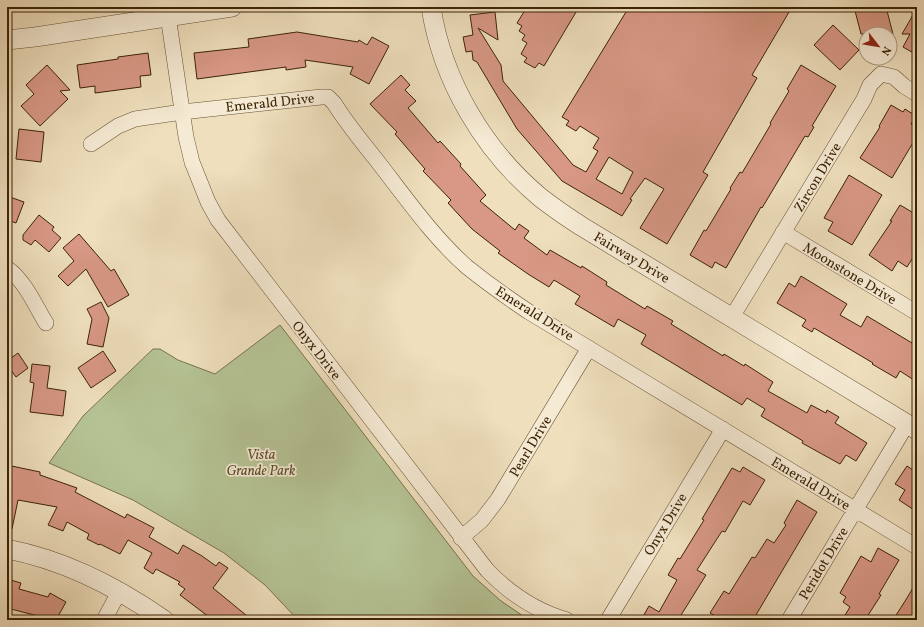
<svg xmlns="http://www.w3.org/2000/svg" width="924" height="627" viewBox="0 0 924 627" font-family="Vollkorn,serif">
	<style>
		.park { fill: #b5c394; stroke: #78734d }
		.building { fill: #d89885; stroke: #3c2306; fill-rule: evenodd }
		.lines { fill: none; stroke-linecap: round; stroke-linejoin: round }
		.minor-casing { stroke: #695234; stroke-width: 16 }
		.tertiary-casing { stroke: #695234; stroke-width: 20 }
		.minor { stroke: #f5ead4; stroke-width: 15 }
		.tertiary { stroke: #f5ead4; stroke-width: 19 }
		.labels { text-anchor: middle; stroke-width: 3.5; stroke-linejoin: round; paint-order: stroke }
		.street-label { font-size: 14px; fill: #3c2306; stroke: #f5ead4 }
		.park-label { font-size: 14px; font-style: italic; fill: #5a4b2a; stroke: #f5ead4 }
	</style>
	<rect width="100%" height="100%" fill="#efdfbd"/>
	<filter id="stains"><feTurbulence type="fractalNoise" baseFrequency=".005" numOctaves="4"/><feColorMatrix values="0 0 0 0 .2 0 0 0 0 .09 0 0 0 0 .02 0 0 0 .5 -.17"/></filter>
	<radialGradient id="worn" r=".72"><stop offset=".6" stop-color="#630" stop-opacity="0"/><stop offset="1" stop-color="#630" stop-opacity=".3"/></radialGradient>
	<!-- park -->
	<path class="park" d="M280,325l193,251 28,25 28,19h-231l-33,-35 -41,-32 -91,-53 -84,-37 34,-47 70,-67h7l18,11 37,14z"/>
	<!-- building -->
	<path class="building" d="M527,7h52l-35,59 -5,-3 -4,5 -11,-6 3,-4 -6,-4 6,-11 -5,-3 3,-5 -6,-4 3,-5 -5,-3z
		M629,7h163l-40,68 5,3 -54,94 5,3 -41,69 -27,-16 24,-39 -19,-11 -15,21 2,1 -10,16 -60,-35 -45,-52 -40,-67 -4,-2 -1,-9 -6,1 -3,-15 10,-2 -3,-20 25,-3 3,28 -20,-12 23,37 2,16 70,84 13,7 12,-21 -5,-3 6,-10 -19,-12 -4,5 -10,-6 3,-4 -7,-4zM609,157l24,15 -11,22 -26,-15z
		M854,7h32l7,27h-32z
		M917,8v47l-14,-8 7,-13h-8z
		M833,25l26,25 -19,20 -26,-25z
		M297,32l61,10 1,-2 8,5 5,-8 17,9 -20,38 -19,-10 3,-7 -48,-7 1,7 -20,3v-3l-89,12 -3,-26 55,-6 -1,-8z
		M148,53l3,22 -11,1 1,11 -46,6v-7l-15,2 -3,-23 41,-6v-2z
		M47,65l23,25 -10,1 8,8 -28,27 -19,-20 13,-12 -8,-9z
		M801,65l35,21 -24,40 2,1 -6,10 -3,-1 -43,72 -1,-1 -35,61 -11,-6 -3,6 -22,-13 14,-25 2,1 25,-42 -1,-1 10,-16 2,1 29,-49 -1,-1 19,-32 -2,-2z
		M401,75l9,10 -5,5 11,11 -8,7 30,35 2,-2 21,23 -1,2 26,29 -6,6 35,29 4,-6 10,7 -5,7 23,17 3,-5 31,18 1,-2 25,16 -1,3 39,24 2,-3 26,15 -2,3 52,32 1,-2 20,12 1,-2 28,18 -5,9 39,22 4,-8 15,8 1,-3 12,7 -4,6 32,20 -11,18 -10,-6 -6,9 -38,-21 1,-2 -42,-25 4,-7 -18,-11 -5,7 -101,-61 5,-9 -28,-16 -4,8 -39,-23 5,-8 -26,-16 -5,7 -21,-13 -30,-21 2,-2 -28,-22 -24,-26 3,-3 -28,-29 2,-2 -30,-35 2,-2 -27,-28z
		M891,105l12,7 2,-3 11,7 -5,8 6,3v9l-25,42 -32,-20 20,-31 -1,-1z
		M19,129l25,3 -3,30 -25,-3z
		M849,175l33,20 -30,50 -24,-14 5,-9 -9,-4z
		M7,196l17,6 -8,21 -9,-3z
		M900,205l17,10v36l-10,16 -9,-6 -6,10 -23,-16 23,-34h-2z
		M39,215l15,12 -2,3 9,8 -12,14 -14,-12 -4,5 -8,-5v-5z
		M79,234l32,37 3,-2 15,26 -21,12 -22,-38 -18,17 -10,-10 16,-15 -11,-13z
		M801,276l46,28 -7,11 21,12 6,-11 50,30v36l-17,-11 -4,7 -24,-14 1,-1 -59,-35 -2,4 -10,-6 4,-6 -29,-17 12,-20 6,4z
		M101,302l8,16 -6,29 -16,-3 5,-25 -5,-10z
		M103,351l13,20 -25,17 -13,-20z
		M18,353l10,15 -12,9 -9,-12v-4z
		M32,364l18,2 -3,22 19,3 -3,25 -33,-4 4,-29 -4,-1z
		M7,465l33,7v3l37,13 -2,4 50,26 2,-4 27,14 -5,9 29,17 5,-9 19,11 14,10 3,-4 9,6 -15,20 39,32h-39l-33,-25 5,-6 -7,-5 2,-2 -24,-13 -3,5 -9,-6 8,-15 -24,-13 -8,14 -20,-10 -1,1 -12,-6 2,-5 -22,-12 -4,9 -15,-6 9,-18 -39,-7 -6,29 -5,-1z
		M907,466l9,6 1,-1v41l-18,-12 6,-10 -10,-6z
		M743,467l22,13 -15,25 -7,-4 -18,31 -3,-1 -25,39 9,5 -28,45h-37l8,-14 10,6 18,-32 -9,-5 10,-17 2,1 24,-39 -2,-1 30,-51 8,4z
		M797,500l20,12 -64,108h-31l-12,-7 14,-22 5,3 23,-37 3,1 12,-19 7,4 12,-18 -2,-2z
		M878,548l21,12 -20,34 2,1 -16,25h-23l8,-13 -7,-5 3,-5 -6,-4 21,-37 10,6z
		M7,579l14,4 -2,6 29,8 2,-4 16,9 -10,18h-16l2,-3 -35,-9z
		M917,581v39h-24l14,-22z"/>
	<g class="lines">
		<defs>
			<path id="minor" d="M168,16l18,121 6,25 16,40 10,18 269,350c22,23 49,41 80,50
				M91,144l27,-18 17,-7 47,-7 139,-15h7l6,6c13,21 29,40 44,59 28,36 55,75 89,105 20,16 41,31 62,45l388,235
				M783,232l134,81
				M7,268c18,13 28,37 39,55
				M732,317l132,-218 6,-14 11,-11 13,3 10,9 13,8
				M461,538l21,-18 16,-21 91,-151
				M104,620l15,-28
				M608,620l115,-191
				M789,620l118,-196"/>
			<path id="tertiary" d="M431,7c11,73 53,144 110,191 13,10 26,19 40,28l336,204
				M7,40l28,-3 197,-30
				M7,549c57,11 110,38 157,71"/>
		</defs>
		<!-- minor casing -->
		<use href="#minor" class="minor-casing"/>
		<!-- tertiary casing -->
		<use href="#tertiary" class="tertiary-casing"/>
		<!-- minor -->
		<use href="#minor" class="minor"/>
		<!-- tertiary -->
		<use href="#tertiary" class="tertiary"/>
	</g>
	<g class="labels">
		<!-- street labels -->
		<g class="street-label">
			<text transform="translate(270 102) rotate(-6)" y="5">Emerald Drive</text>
			<text transform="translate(817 177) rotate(-59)" y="5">Zircon Drive</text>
			<text transform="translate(632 257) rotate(31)" y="5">Fairway Drive</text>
			<text transform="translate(850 273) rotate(31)" y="5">Moonstone Drive</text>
			<text transform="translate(535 313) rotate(32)" y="5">Emerald Drive</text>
			<text transform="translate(317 350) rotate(52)" y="5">Onyx Drive</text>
			<text transform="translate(530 446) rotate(-59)" y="5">Pearl Drive</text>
			<text transform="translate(811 483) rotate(31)" y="5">Emerald Drive</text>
			<text transform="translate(665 524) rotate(-59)" y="5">Onyx Drive</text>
			<text transform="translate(823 563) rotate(-59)" y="5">Peridot Drive</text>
		</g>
		<!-- park labels -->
		<g class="park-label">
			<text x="261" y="459">Vista<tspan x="261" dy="16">Grande Park</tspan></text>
		</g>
	</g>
	<!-- margin -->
	<rect width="924" height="627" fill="none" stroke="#efdfbd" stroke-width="24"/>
	<rect x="8" y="8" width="908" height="611" fill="none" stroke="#3c2306" stroke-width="2"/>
	<rect x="12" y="12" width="900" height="603" fill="none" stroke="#3c2306"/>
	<!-- north arrow -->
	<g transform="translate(878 46) rotate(121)"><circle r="19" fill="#f5ead4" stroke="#ab9a82"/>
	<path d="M0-3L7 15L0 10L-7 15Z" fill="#8f2418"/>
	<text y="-6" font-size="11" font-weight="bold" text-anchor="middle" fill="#3c2306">N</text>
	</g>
	<rect width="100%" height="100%" filter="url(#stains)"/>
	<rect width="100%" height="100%" fill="url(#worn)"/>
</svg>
